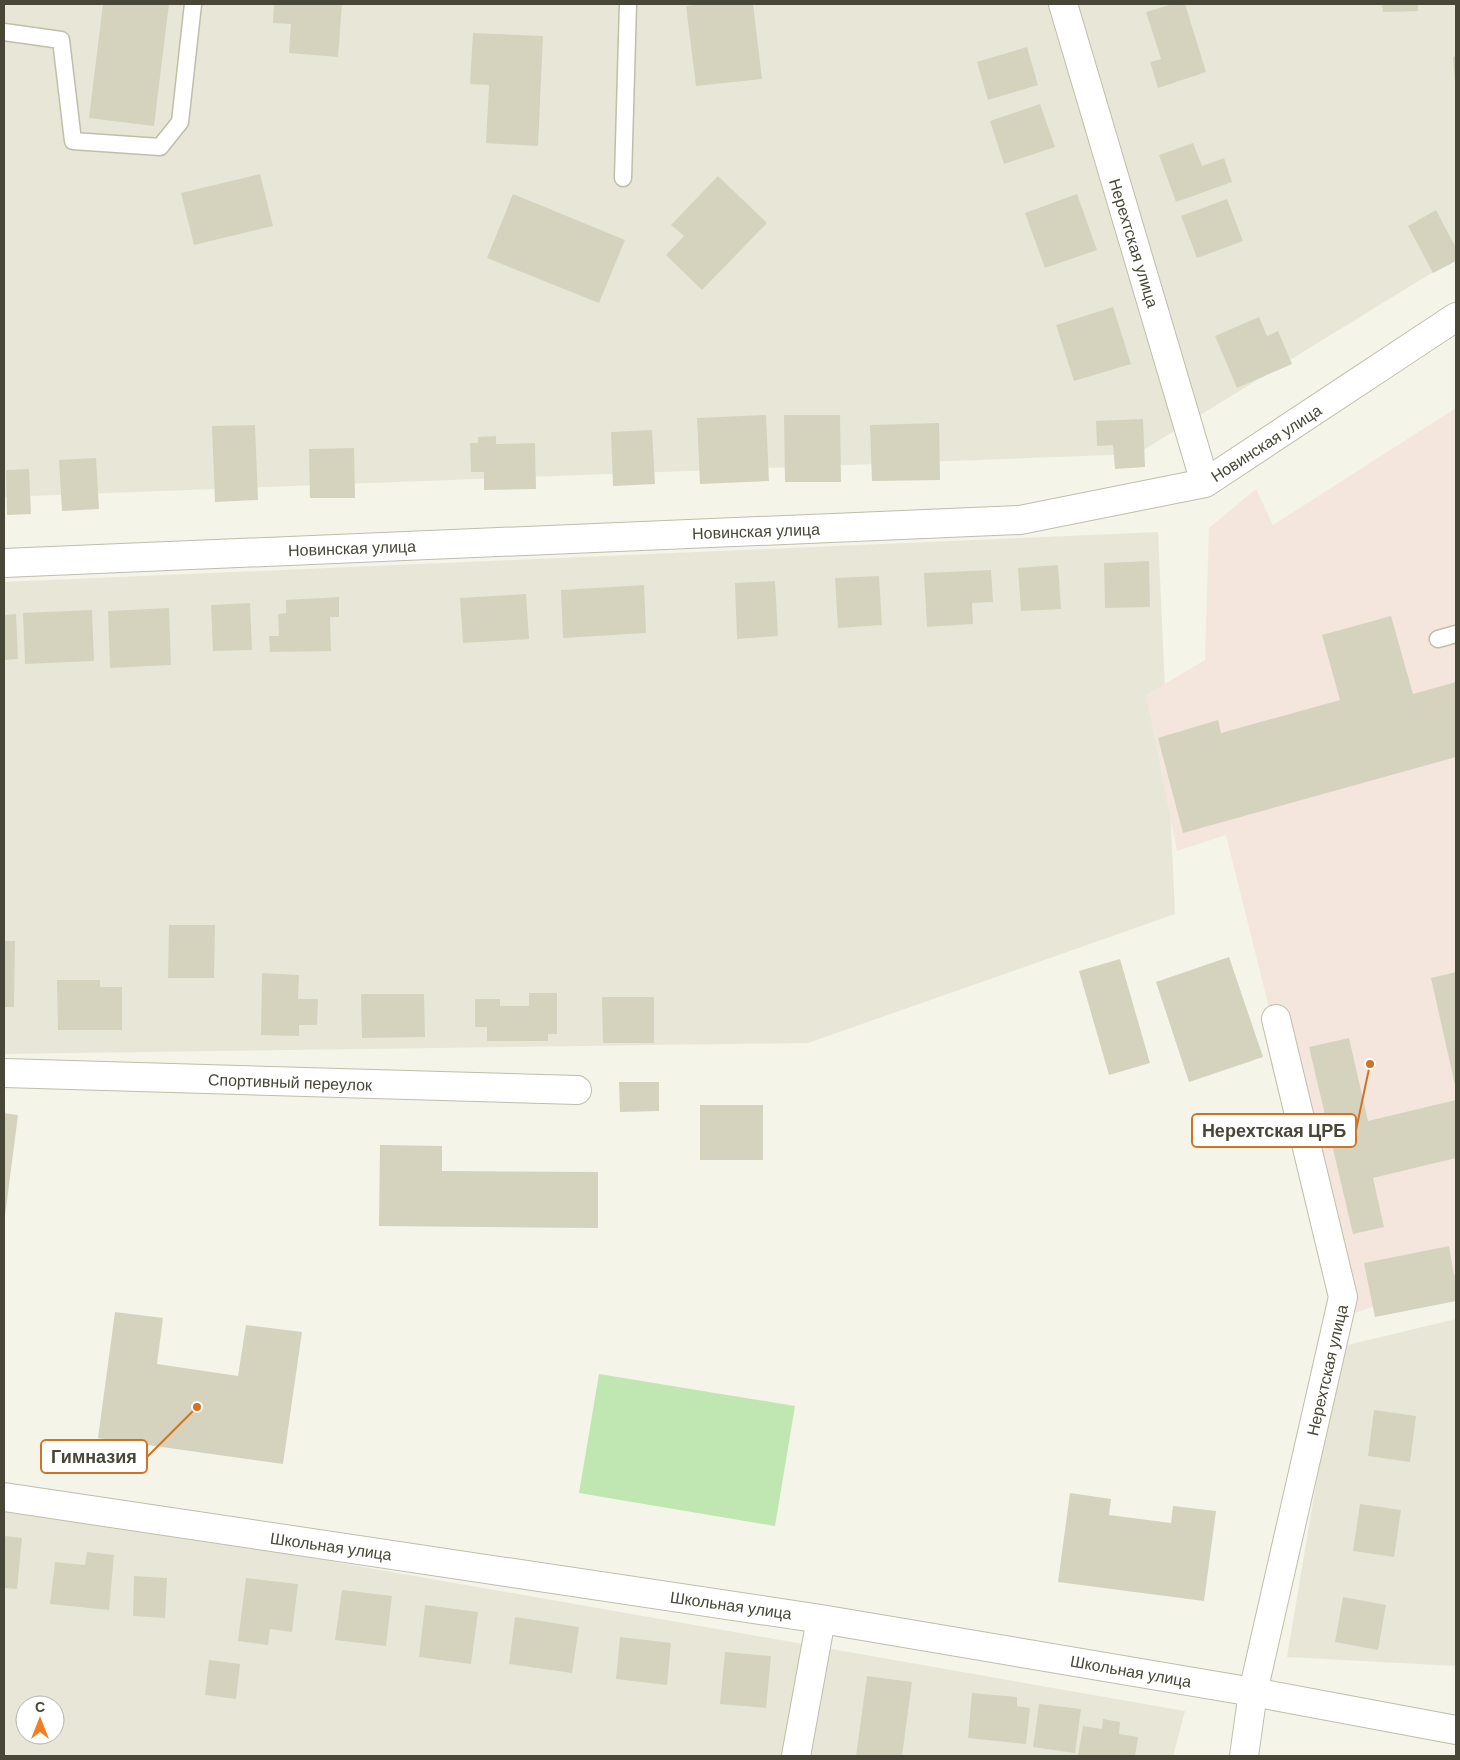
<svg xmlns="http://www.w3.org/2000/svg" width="1460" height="1760" font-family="'DM Sans',sans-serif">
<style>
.residential{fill:#e8e7d7;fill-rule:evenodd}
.medical{fill:#f4e6dc}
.green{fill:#c0e7b2}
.building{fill:#d5d3be}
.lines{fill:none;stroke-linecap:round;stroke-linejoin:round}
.lane-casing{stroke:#bfbeab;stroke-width:19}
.street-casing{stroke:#bfbeab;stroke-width:30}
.lane{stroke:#fff;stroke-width:16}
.street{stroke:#fff;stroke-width:28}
.labels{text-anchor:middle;stroke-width:4;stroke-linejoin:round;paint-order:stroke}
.street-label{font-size:16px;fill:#474637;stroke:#fff}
.leader{fill:none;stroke:#d17324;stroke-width:2}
.callout-dot{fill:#d17324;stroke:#fff;stroke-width:2}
.callout{fill:#fff;stroke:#d17324;stroke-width:2}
.callout-label{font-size:18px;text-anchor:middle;font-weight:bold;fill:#474637}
</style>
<rect width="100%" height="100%" fill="#f4f4e8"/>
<path class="residential" d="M4,4H1456V258L1137,454L4,497Z
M1158,532L1175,914L808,1043L4,1054V582Z
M1456,1319V1666L1287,1657L1339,1347Z
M4,1504L1185,1711L1173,1756H4ZM25,1705H55V1735H25Z"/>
<path class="medical" d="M1456,408V1278L1346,1316L1226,835L1177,851L1146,695L1205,660L1209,528L1256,489L1273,525Z"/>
<path class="green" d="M599,1374L795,1406L775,1526L579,1493Z"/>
<path class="building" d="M103,4H169L154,126L89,118Z
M274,4H342L338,57L289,53L291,24L273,23Z
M703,4H753L762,79L696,86L686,6Z
M1173,4H1185L1206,72L1158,88L1150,62L1161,59L1146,12Z
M1382,4H1418V11L1383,12Z
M473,33L543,36L538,146L486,143L489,85L470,84Z
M1027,47L1038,85L988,100L977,62Z
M1456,56V83H1455L1453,57Z
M1040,104L1055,147L1004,164L990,121Z
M1193,143L1202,166L1224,158L1232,182L1176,202L1159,155Z
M260,174L273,226L194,245L181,193Z
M718,176L767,223L702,290L666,255L684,236L671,225Z
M513,194L625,240L599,303L487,258Z
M1077,194L1097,250L1045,268L1025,213Z
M1227,199L1243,241L1197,258L1181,216Z
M1436,210L1456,248V261L1433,273L1408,226Z
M1113,307L1131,364L1074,381L1056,325Z
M1259,317L1267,336L1278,331L1292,364L1237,388L1215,336Z
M766,415L769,481L700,484L697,418Z
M784,415H840L841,482H785Z
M1143,419L1145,467L1115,469L1113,445L1097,446L1096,421Z
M939,423L940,480L872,481L870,425Z
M255,425L258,500L215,502L212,426Z
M652,430L655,484L613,486L611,432Z
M496,436V444L535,443L536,489L484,490V472H471L470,443H478V437Z
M354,448L355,498H310L309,449Z
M96,458L99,509L62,511L59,460Z
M29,469L31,514L7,515L6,470Z
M1149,561L1150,607L1105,608L1104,563Z
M1058,565L1061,609L1021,611L1018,568Z
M991,570L993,602L972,603L973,624L927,627L924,573Z
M879,576L882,625L838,628L835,578Z
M775,581L778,636L737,639L735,583Z
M644,585L646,633L563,638L561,590Z
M526,594L529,639L463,643L460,598Z
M339,597V617H330L331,651L270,652L269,636H279L278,614L286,613V600Z
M250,603L252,650L213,651L211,605Z
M169,608L171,665L110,668L108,611Z
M92,610L94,661L25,664L23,613Z
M16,614L18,659L4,660V615Z
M1391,616L1413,694L1456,682V757L1183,833L1158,738L1218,720L1221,733L1340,700L1322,635Z
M169,925H215L214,978H168Z
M4,941H15L14,1007H4Z
M1229,957L1263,1057L1189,1082L1156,982Z
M1120,959L1150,1063L1109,1075L1079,971Z
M1456,972V1084L1455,1085L1431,978Z
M262,973L299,975L298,999H318L317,1025H299V1036L261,1035Z
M57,980H100V987H122V1030H58Z
M529,993H557V1034H548V1041H487V1027H475V999H500V1006H529Z
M361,994H424L425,1037L362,1038Z
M602,997H654V1043H603Z
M1349,1038L1368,1121L1456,1100V1158L1373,1178L1384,1227L1353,1234L1309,1047Z
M619,1082H659V1111L620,1112Z
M700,1105H763V1160H700Z
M4,1113L18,1115L5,1216H4Z
M380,1145L442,1146V1171L598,1172V1228L379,1226Z
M1449,1246L1454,1275H1456V1301L1375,1317L1364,1263Z
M115,1312L163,1318L157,1364L238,1376L246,1325L302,1332L283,1464L98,1438Z
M1374,1410L1416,1416L1410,1462L1368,1456Z
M1070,1493L1111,1499L1109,1515L1171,1523L1173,1506L1216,1511L1204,1601L1058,1582Z
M1360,1504L1401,1510L1394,1557L1353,1551Z
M4,1536L22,1538L17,1589L4,1588Z
M87,1552L114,1555L109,1610L50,1604L55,1562L85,1565Z
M134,1576L167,1578L165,1618L133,1616Z
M246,1578L298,1584L292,1632L270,1629L268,1645L238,1641Z
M342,1590L392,1596L386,1646L335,1640Z
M1343,1597L1386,1605L1378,1650L1335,1642Z
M425,1605L478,1612L471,1664L419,1657Z
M515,1617L579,1627L572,1673L509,1664Z
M620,1637L671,1643L667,1685L616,1679Z
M725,1652L771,1656L766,1708L720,1704Z
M209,1660L240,1664L236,1699L205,1695Z
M867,1676L912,1682L902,1756H856Z
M972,1693L1017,1697V1706L1030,1708L1026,1744L968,1738Z
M1039,1704L1081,1709L1075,1753L1033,1747Z
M1103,1719L1120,1722L1119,1734L1138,1737L1135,1756H1078L1083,1726L1102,1729Z"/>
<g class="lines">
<defs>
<path id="lane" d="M4,32L61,40L73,141L160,147L180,122L193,4
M623,178L628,4
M1438,639L1456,634"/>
<path id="street" d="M1063,4L1205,483
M4,563L1020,520L1205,483L1456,317
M4,1073L577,1090
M4,1497L821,1619L1253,1692L1456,1730
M796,1756L821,1619
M1244,1756L1253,1692L1343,1297L1276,1019"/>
</defs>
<use href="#lane" class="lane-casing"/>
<use href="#street" class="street-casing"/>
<use href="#lane" class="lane"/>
<use href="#street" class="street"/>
</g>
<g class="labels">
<g class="street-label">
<text transform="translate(1134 243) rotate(73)" y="6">Нерехтская улица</text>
<text transform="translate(1266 443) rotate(-33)" y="6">Новинская улица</text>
<text transform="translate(756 531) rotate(-2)" y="6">Новинская улица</text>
<text transform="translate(352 548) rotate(-2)" y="6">Новинская улица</text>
<text transform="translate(290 1082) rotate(2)" y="6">Спортивный переулок</text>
<text transform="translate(1327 1370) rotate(-77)" y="6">Нерехтская улица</text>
<text transform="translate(331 1546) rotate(8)" y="6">Школьная улица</text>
<text transform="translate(731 1605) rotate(8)" y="6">Школьная улица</text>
<text transform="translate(1131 1671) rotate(10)" y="6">Школьная улица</text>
</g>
</g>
<path class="leader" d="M1370 1064L1356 1130M197 1407L147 1457"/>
<g class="callout-dot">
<circle cx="1370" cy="1064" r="5"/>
<circle cx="197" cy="1407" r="5"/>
</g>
<g class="callout">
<rect x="1192" y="1114" width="164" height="33" rx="5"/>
<rect x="41" y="1440" width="106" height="33" rx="5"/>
</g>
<g class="callout-label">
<text x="1274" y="1137">Нерехтская ЦРБ</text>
<text x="94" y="1463">Гимназия</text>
</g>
<rect width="1460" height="1760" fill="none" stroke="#474637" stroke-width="10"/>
<g transform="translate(40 1720)"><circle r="24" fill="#ffffff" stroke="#b5b5af"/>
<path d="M0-4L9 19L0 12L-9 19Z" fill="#f47e1f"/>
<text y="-8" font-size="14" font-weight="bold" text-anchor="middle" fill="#474637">С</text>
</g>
</svg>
